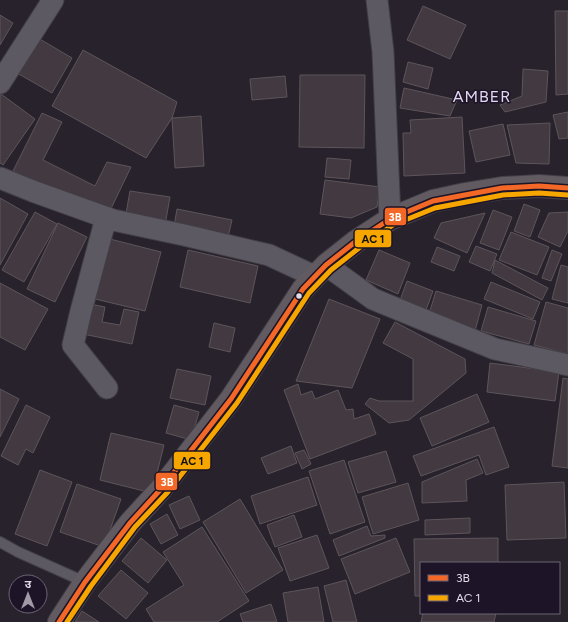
<svg xmlns="http://www.w3.org/2000/svg" width="568" height="622" font-family="Figtree,'Noto Sans Devanagari',sans-serif">
<style>
.building{fill:#423a40;stroke:#5d555a}
.lines{fill:none;stroke-linecap:round;stroke-linejoin:round}
.service-casing{stroke:#423e47;stroke-width:12}
.minor-casing{stroke:#423e47;stroke-width:23}
.secondary-casing{stroke:#423e47;stroke-width:24}
.service{stroke:#5d5962;stroke-width:10}
.minor{stroke:#5d5962;stroke-width:21}
.secondary{stroke:#615b61;stroke-width:22}
.bus-1-casing{stroke:#1d1427;stroke-width:8}
.bus-2-casing{stroke:#1d1427;stroke-width:8}
.bus-1{stroke:#f36827;stroke-width:5}
.bus-2{stroke:#f7a600;stroke-width:5}
.bus-dot{fill:#e2dce9;stroke:#1d1427;stroke-width:1.5}
.labels{text-anchor:middle;stroke-width:3;stroke-linejoin:round;paint-order:stroke}
.quarter-label{font-size:16px;letter-spacing:1px;fill:#e2d6f1;stroke:#1d1427}
.line-badge{stroke:#1d1427;stroke-width:1.5}
.badge-label{font-size:11px;text-anchor:middle;font-weight:bold;fill:#fff}
.pale-badge-label{font-size:11px;text-anchor:middle;font-weight:bold;fill:#111}
</style>
<rect width="100%" height="100%" fill="#27222c"/>
<path class="building" d="M423,6L466,25L450,59L407,40Z
M555,11H568V94L556,95Z
M0,15L13,23L0,45Z
M38,38L72,58L52,93L17,73Z
M83,50L177,102L172,118L146,158L52,106Z
M408,62L433,68L428,89L403,82Z
M523,69L548,71L546,102L505,112L500,105L522,96Z
M300,75H365L364,148L299,147Z
M285,76L287,97L252,100L250,79Z
M404,88L457,100L450,116L400,108Z
M1,94L35,119L3,165L0,163V96Z
M568,112V138L559,139L553,115Z
M42,113L62,122L43,160L95,186L107,162L131,167L107,217L13,171Z
M201,116L204,166L175,168L172,118Z
M462,117L465,173L404,176L403,133H411L410,120Z
M550,123L549,164L516,163L507,125Z
M503,124L510,155L476,162L469,131Z
M327,158L351,160L349,179L325,177Z
M325,180L380,187L377,207L351,218L320,214Z
M130,191L170,197L165,225L125,219Z
M0,198L28,214L0,265Z
M524,204L540,210L530,237L514,231Z
M177,209L232,220L228,237L174,226Z
M493,210L512,217L499,250L480,243Z
M35,212L57,224L24,282L2,270Z
M568,212V231L560,247L538,237L549,213Z
M485,213L467,253L434,238L441,223Z
M58,223L87,237L55,302L27,289Z
M511,232L549,247L537,275L499,260Z
M102,237L161,252L145,311L87,297Z
M476,246L497,254L490,271L469,262Z
M437,247L460,256L454,271L431,262Z
M188,250L258,266L250,303L180,287Z
M379,250L410,263L398,294L366,280Z
M552,250L562,254L551,281L542,278Z
M495,260L548,288L542,300L492,273Z
M561,265L568,267V303L552,299Z
M407,281L433,291L425,313L399,303Z
M491,282L540,302L533,319L484,299Z
M0,283L48,309L25,350L0,337Z
M436,291L482,305L475,331L428,317Z
M329,299L380,319L352,388L296,381Z
M546,302L568,308V354L534,345Z
M85,303L105,307L102,322L120,325L124,309L139,312L132,344L78,333Z
M488,307L536,321L529,344L481,331Z
M395,322L465,359L466,373L409,420L389,423L365,404L370,398L379,401H413V359L383,343Z
M214,323L235,328L230,352L209,347Z
M490,363L559,372L555,401L487,392Z
M177,369L211,376L205,405L170,398Z
M563,378L568,379V468L552,466Z
M298,384L301,395L312,391L315,399L338,390L346,410L353,409L354,419L369,414L376,434L310,459L284,390Z
M0,389L19,399L0,437Z
M477,394L489,422L432,446L420,418Z
M26,405L50,417L33,453L26,449L18,465L1,456Z
M174,405L199,412L191,440L166,433Z
M494,427L509,467L486,475L479,455L421,476L413,456Z
M111,433L164,445L152,493L100,480Z
M291,446L297,463L268,474L261,458Z
M304,450L311,464L302,469L295,453Z
M386,451L396,482L358,493L348,462Z
M477,459L483,473L466,480L467,501L422,503V482Z
M344,460L365,522L330,534L309,471Z
M40,470L72,482L47,546L15,534Z
M308,477L317,505L260,524L251,496Z
M564,482L566,538L507,540L505,485Z
M408,483L419,520L373,534L362,497Z
M77,484L121,499L104,547L60,532Z
M189,496L200,520L180,529L169,505Z
M240,499L283,570L246,593L203,522Z
M167,514L178,535L161,544L150,524Z
M294,515L302,537L275,547L267,525Z
M470,518V533L425,535V520Z
M367,526L371,536L385,535V538L339,556L333,540Z
M202,527L249,601L217,622H154L146,609L184,585L163,552Z
M317,535L329,568L290,581L278,548Z
M141,538L167,560L148,583L122,561Z
M396,538L410,572L355,594L341,559Z
M498,538V563H421V596H415L414,539Z
M121,570L148,593L126,619L98,596Z
M346,580L357,622H333L324,586Z
M318,587L324,622H288L283,593Z
M271,604L277,622H243L240,614Z
M82,611L99,622H75Z
M423,613H496L494,622H421Z"/>
<g class="lines">
<defs>
<path id="service" d="M0,542L18,552L85,582"/>
<path id="minor" d="M377,0L383,52L390,219
M0,83L53,0
M0,178L35,192L113,220L184,235L269,255L314,276
M106,218L81,311L73,345L107,388
M326,265L373,299L495,349L568,365"/>
<path id="secondary" d="M59,622L85,582L130,523L161,489L231,399L303,289L326,265L355,242L390,219L433,201L465,194L502,188L539,186L568,188"/>
</defs>
<use href="#service" class="service-casing"/>
<use href="#minor" class="minor-casing"/>
<use href="#secondary" class="secondary-casing"/>
<use href="#service" class="service"/>
<use href="#minor" class="minor"/>
<use href="#secondary" class="secondary"/>
<defs>
<path id="bus-1" d="M59,622L85,582L130,523L161,489L231,399L303,289L326,265L355,242L390,219L433,201L502,188L539,186L568,188"/>
<path id="bus-2" d="M67,622L91,586L135,527L167,493L237,403L309,293L331,270L359,248L393,225L435,208L503,195L539,193L568,195"/>
</defs>
<use href="#bus-1" class="bus-1-casing"/>
<use href="#bus-2" class="bus-2-casing"/>
<use href="#bus-1" class="bus-1"/>
<use href="#bus-2" class="bus-2"/>
</g>
<circle class="bus-dot" cx="299" cy="296" r="3.5"/>
<g class="labels">
<g class="quarter-label">
<text x="482" y="102">AMBER</text>
</g>
</g>
<g class="line-badge">
<rect x="384" y="207" width="23" height="19" rx="4" fill="#f36827"/>
<rect x="354" y="229" width="38" height="19" rx="4" fill="#f7a600"/>
<rect x="173" y="451" width="38" height="19" rx="4" fill="#f7a600"/>
<rect x="155" y="472" width="23" height="19" rx="4" fill="#f36827"/>
</g>
<g class="badge-label">
<text x="395" y="221">3B</text>
<text x="167" y="486">3B</text>
</g>
<g class="pale-badge-label">
<text x="373" y="243">AC 1</text>
<text x="192" y="465">AC 1</text>
</g>
<rect x="420" y="562" width="140" height="52" fill="#1d1427" stroke="#6c6475"/>
<rect x="428" y="575" width="20" height="6" fill="#f36827" stroke="#6c6475"/>
<text x="456" y="582" font-size="12" fill="#e2dce9">3B</text>
<rect x="428" y="595" width="20" height="6" fill="#f7a600" stroke="#6c6475"/>
<text x="456" y="602" font-size="12" fill="#e2dce9">AC 1</text>
<g transform="translate(28 594)"><circle r="19" fill="#1d1427" stroke="#6c6475"/>
<path d="M0-3L7 15L0 10L-7 15Z" fill="#a19ba7"/>
<text y="-6" font-size="11" font-weight="bold" text-anchor="middle" fill="#e2dce9">उ</text>
</g>
</svg>
